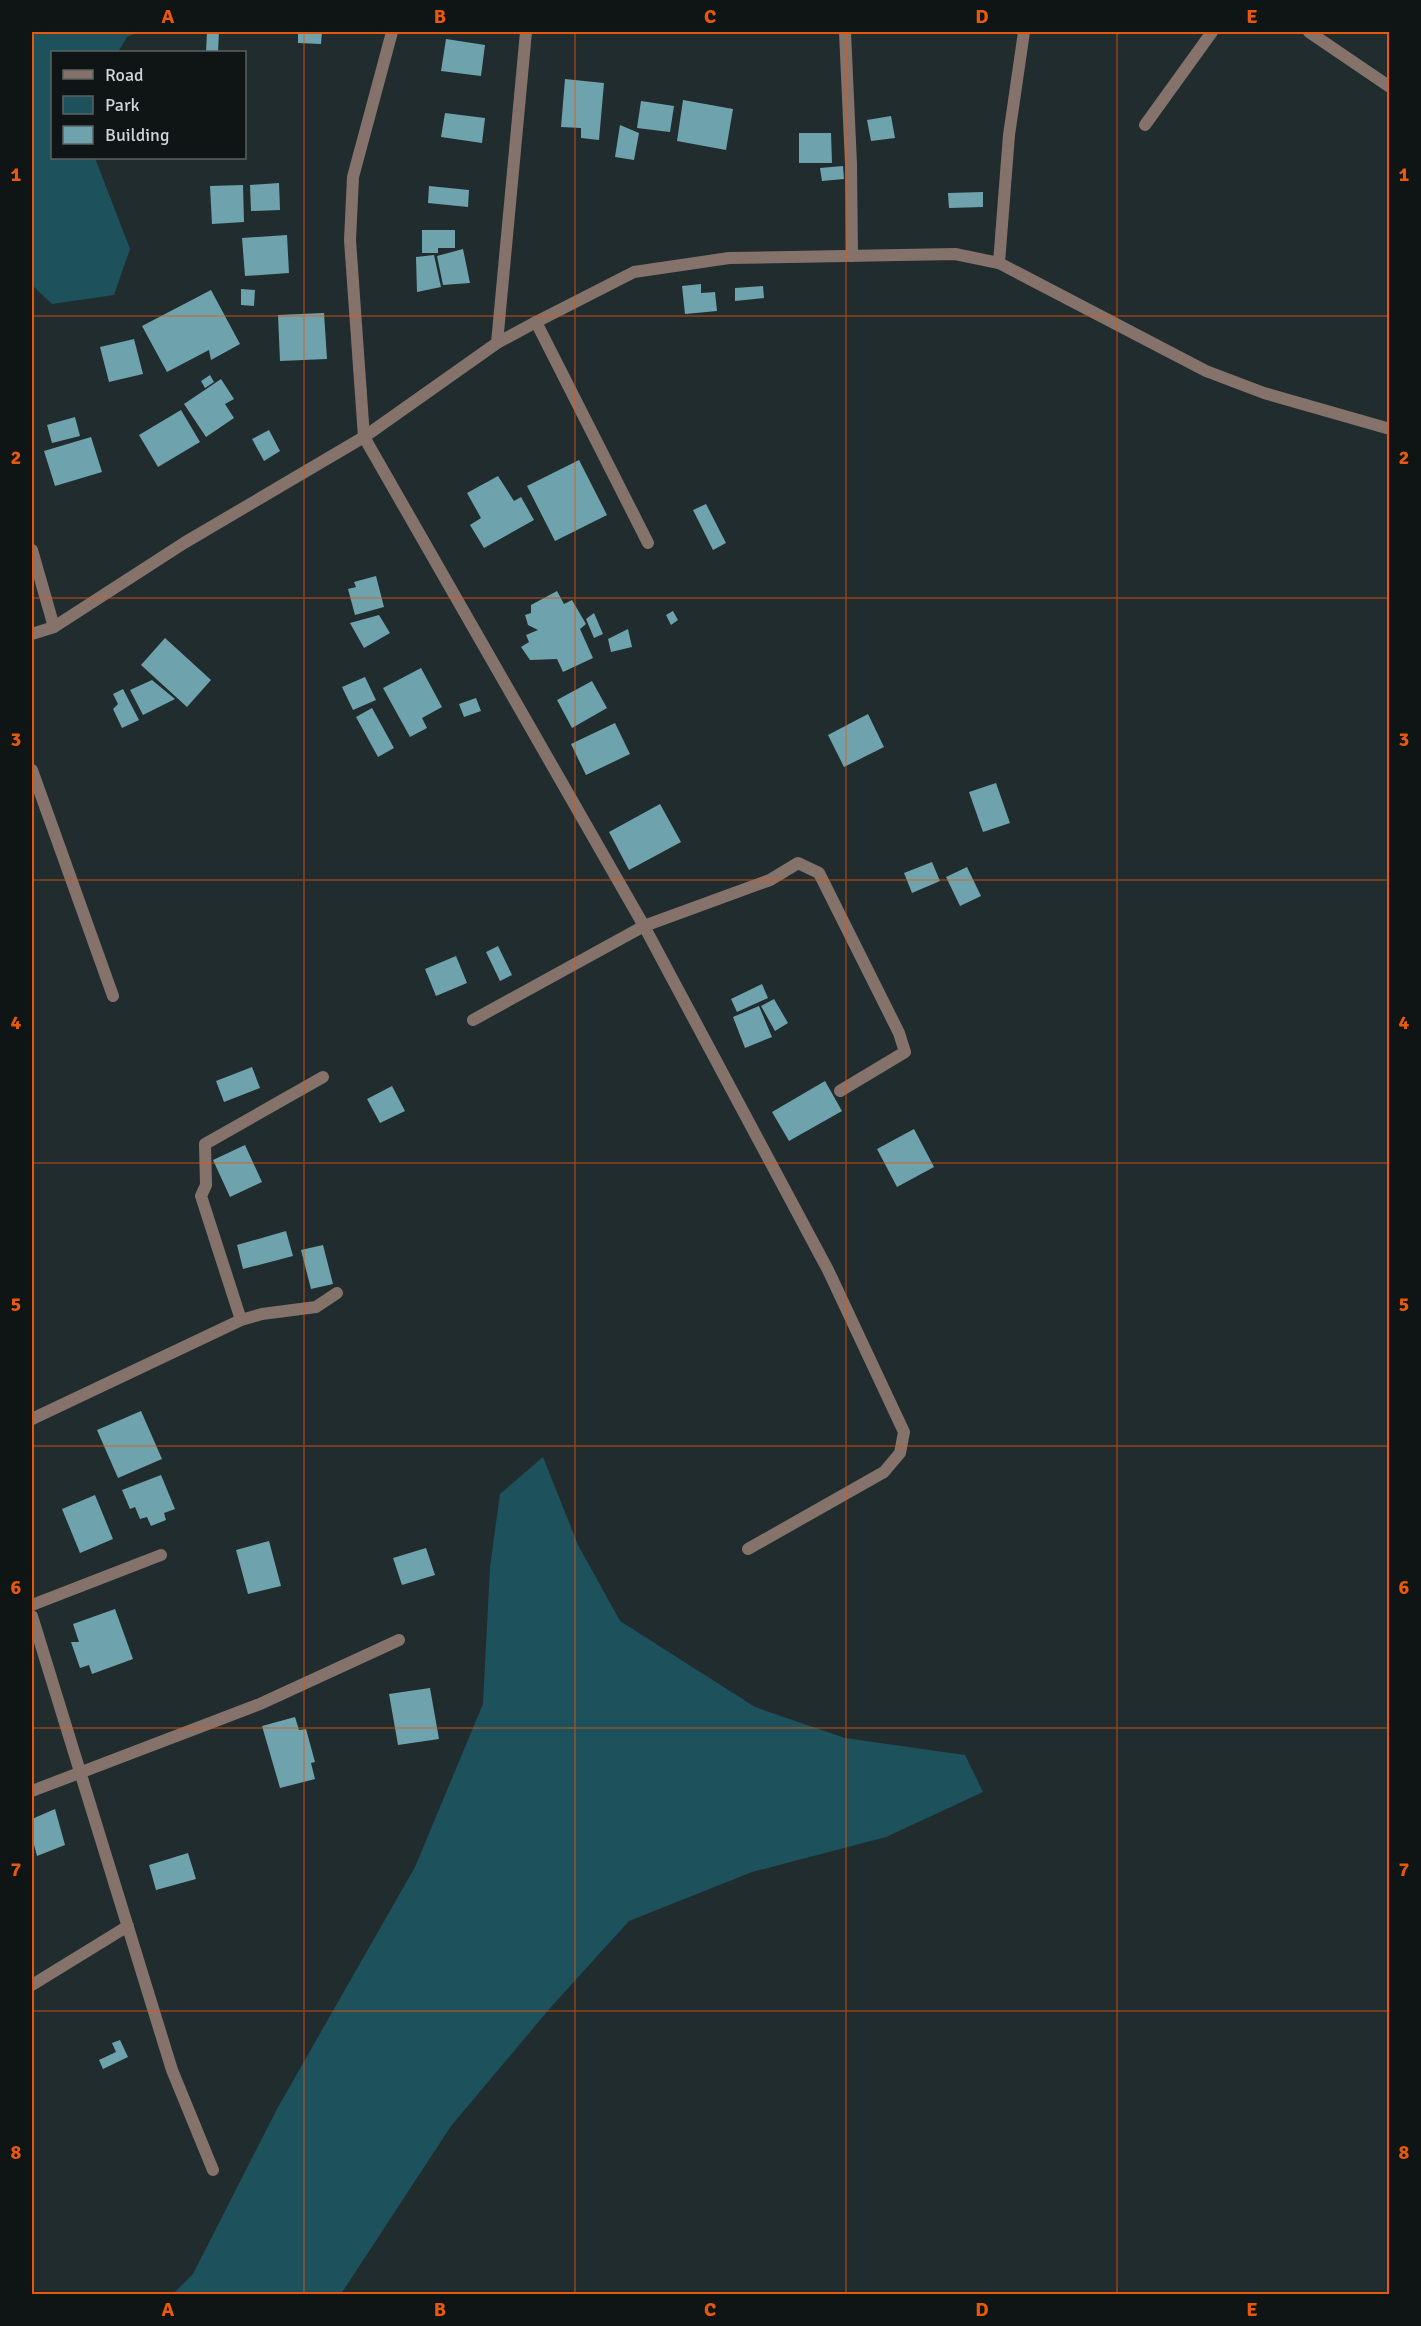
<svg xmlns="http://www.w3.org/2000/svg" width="1421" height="2326" font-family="Signika,sans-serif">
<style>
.green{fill:#1d525c}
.building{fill:#6ea3ad}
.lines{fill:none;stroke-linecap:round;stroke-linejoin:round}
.minor{stroke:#85736b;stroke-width:12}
.tertiary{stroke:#85736b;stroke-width:12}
.grid{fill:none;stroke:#e8590c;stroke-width:1.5;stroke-opacity:0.55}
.neatline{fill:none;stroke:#e8590c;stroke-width:2}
.grid-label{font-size:20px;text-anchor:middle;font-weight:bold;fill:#e8590c}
</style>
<rect width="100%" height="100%" fill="#212c2e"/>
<path class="green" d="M32,32H138L127,37L118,52H52V158H95L130,249L114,295L52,304L32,285Z
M543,1457L578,1545L620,1621L755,1707L845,1738L965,1755L983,1792L886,1837L752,1872L629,1921L551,2007L451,2126L341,2294H173L193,2274L277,2109L415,1867L483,1704L490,1567L500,1494Z"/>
<path class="building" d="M207,32H219L218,52H206Z
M298,32H322L321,44L298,43Z
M446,39L485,45L481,76L441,71Z
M565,79L604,83L599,140L581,138V128L561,127Z
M683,100L733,109L726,150L677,141Z
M641,101L674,106L670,132L637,128Z
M445,113L485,118L482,143L441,137Z
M891,116L895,138L871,141L867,120Z
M620,125L639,133L634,160L615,157Z
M799,133H831L832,163H799Z
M843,166L844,179L822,181L820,168Z
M279,183L280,210L251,211L250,185Z
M243,185L244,222L212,224L210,186Z
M429,186L469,190L468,207L428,203Z
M983,192V207L949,208L948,193Z
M422,230H455V248H438V253H422Z
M287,235L289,273L245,276L242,238Z
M463,249L470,283L443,285L437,256Z
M434,255L441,287L417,292L416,257Z
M701,284V293L715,292L717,311L685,314L682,286Z
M763,286L764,298L735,301V288Z
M241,289L255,290L254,306L241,305Z
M211,290L240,344L211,360L209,350L167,372L142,326Z
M324,313L327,359L280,361L278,315Z
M134,339L143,374L109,382L100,347Z
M210,375L214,382L205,388L201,381Z
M221,379L234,399L225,404L234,418L206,437L184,404Z
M181,410L200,442L158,467L139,435Z
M75,417L80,436L52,443L47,425Z
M269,430L280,451L264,461L252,439Z
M91,437L102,472L55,486L44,451Z
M579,460L607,515L555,541L527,486Z
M498,476L514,501L521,497L534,520L484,548L470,525L481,518L467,493Z
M706,504L726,543L713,550L693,510Z
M376,576L384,607L355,615L348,589L356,587L354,582Z
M557,591L564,604L572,600L586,624L580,629L593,658L563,672L557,659L530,660L521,647L529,642L526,635L538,630L528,625L525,615L531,613V605Z
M673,611L678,620L671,625L666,615Z
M594,613L603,634L594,638L586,619Z
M379,615L390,633L364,648L350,623Z
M628,629L632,647L611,652L608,639Z
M165,638L211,680L187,707L141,665Z
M421,668L442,707L422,718L427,728L410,737L383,688Z
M365,677L376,700L353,710L342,687Z
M152,680L175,699L143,715L130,690Z
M592,681L607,708L572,728L557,700Z
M123,689L139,720L122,728L113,709L118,704L113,694Z
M476,698L481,711L464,717L459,704Z
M372,708L394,748L378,757L356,717Z
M868,714L884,747L844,767L828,735Z
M615,723L630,754L586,775L571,744Z
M996,783L1010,823L983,832L969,792Z
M660,804L681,842L629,870L609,832Z
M932,862L940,881L912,893L904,873Z
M967,867L981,896L960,906L946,877Z
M498,946L512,975L500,981L486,952Z
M456,956L467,983L436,996L425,969Z
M762,984L768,998L737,1012L731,999Z
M774,999L788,1023L775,1031L761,1006Z
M759,1006L772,1037L745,1048L733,1017Z
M252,1067L260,1088L224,1102L216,1081Z
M825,1081L842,1111L789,1141L772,1112Z
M392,1086L405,1111L380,1123L367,1099Z
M914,1129L934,1167L897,1187L877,1149Z
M245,1145L262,1182L230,1197L213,1160Z
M286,1231L293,1256L243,1269L237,1245Z
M323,1245L333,1284L311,1289L301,1250Z
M141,1411L162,1459L118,1478L97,1430Z
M161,1475L175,1509L164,1513L166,1520L151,1526L147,1517L140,1519L135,1507L130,1509L122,1490Z
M95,1495L113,1539L80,1553L62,1509Z
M269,1541L281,1586L248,1594L236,1550Z
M426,1548L435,1575L402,1585L393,1558Z
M115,1609L133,1659L92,1674L89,1665L80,1668L71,1642H79L73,1624Z
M430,1688L439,1739L398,1745L389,1694Z
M295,1717L299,1730L306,1729L315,1762L311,1763L315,1779L280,1788L262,1726Z
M55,1809L65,1845L37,1856L32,1837V1819Z
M188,1853L196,1879L156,1890L149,1865Z
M120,2040L128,2057L103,2069L99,2060L116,2052L112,2043Z"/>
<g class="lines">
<path class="minor" d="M392,32L353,177L350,240L364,437L644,926L828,1270L904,1432L900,1453L884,1472L748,1549
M845,32L851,164L852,256
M1309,32L1390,87
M1145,125L1212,32
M999,263L1009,135L1024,32
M536,322L648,543
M497,343L526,32
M32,550L54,627
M32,770L113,996
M473,1020L644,926L770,880L798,863L819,873L899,1033L905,1052L840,1091
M241,1320L262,1314L316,1307L337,1293
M32,1419L241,1320L201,1196L206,1185L205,1144L323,1077
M32,1605L161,1555
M32,1616L172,2070L213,2170
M32,1791L260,1704L399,1640
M32,1985L128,1926"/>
<path class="tertiary" d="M32,634L54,627L184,543L364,437L497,343L536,322L634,272L729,258L955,254L999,263L1206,371L1264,393L1390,429"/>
</g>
<path class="grid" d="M304,32V2294M575,32V2294M846,32V2294M1117,32V2294M32,316H1390M32,598H1390M32,880H1390M32,1163H1390M32,1446H1390M32,1728H1390M32,2011H1390"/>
<rect width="1421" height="2326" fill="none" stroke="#0f1415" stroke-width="66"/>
<rect x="51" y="51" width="195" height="108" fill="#0f1415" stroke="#5c6263" stroke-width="1.5"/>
<rect x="63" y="70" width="30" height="9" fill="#85736b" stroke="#5c6263" stroke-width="1.5"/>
<text x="105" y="81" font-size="18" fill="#cfd6d7">Road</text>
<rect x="63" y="96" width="30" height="18" fill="#1d525c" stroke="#5c6263" stroke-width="1.5"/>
<text x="105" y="111" font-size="18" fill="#cfd6d7">Park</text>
<rect x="63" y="126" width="30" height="18" fill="#6ea3ad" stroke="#5c6263" stroke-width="1.5"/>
<text x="105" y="141" font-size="18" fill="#cfd6d7">Building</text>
<rect x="33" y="33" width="1355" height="2260" class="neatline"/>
<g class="grid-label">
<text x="168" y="23">A</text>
<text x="440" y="23">B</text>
<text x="710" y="23">C</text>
<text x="982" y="23">D</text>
<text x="1252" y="23">E</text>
<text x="16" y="181">1</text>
<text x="1404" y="181">1</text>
<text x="16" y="464">2</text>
<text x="1404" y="464">2</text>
<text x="16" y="746">3</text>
<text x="1404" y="746">3</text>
<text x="16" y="1029">4</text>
<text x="1404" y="1029">4</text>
<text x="16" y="1311">5</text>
<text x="1404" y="1311">5</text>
<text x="16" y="1594">6</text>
<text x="1404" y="1594">6</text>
<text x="16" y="1876">7</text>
<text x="1404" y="1876">7</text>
<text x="16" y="2159">8</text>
<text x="1404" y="2159">8</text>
<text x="168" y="2316">A</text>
<text x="440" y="2316">B</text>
<text x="710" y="2316">C</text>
<text x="982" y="2316">D</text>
<text x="1252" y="2316">E</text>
</g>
</svg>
